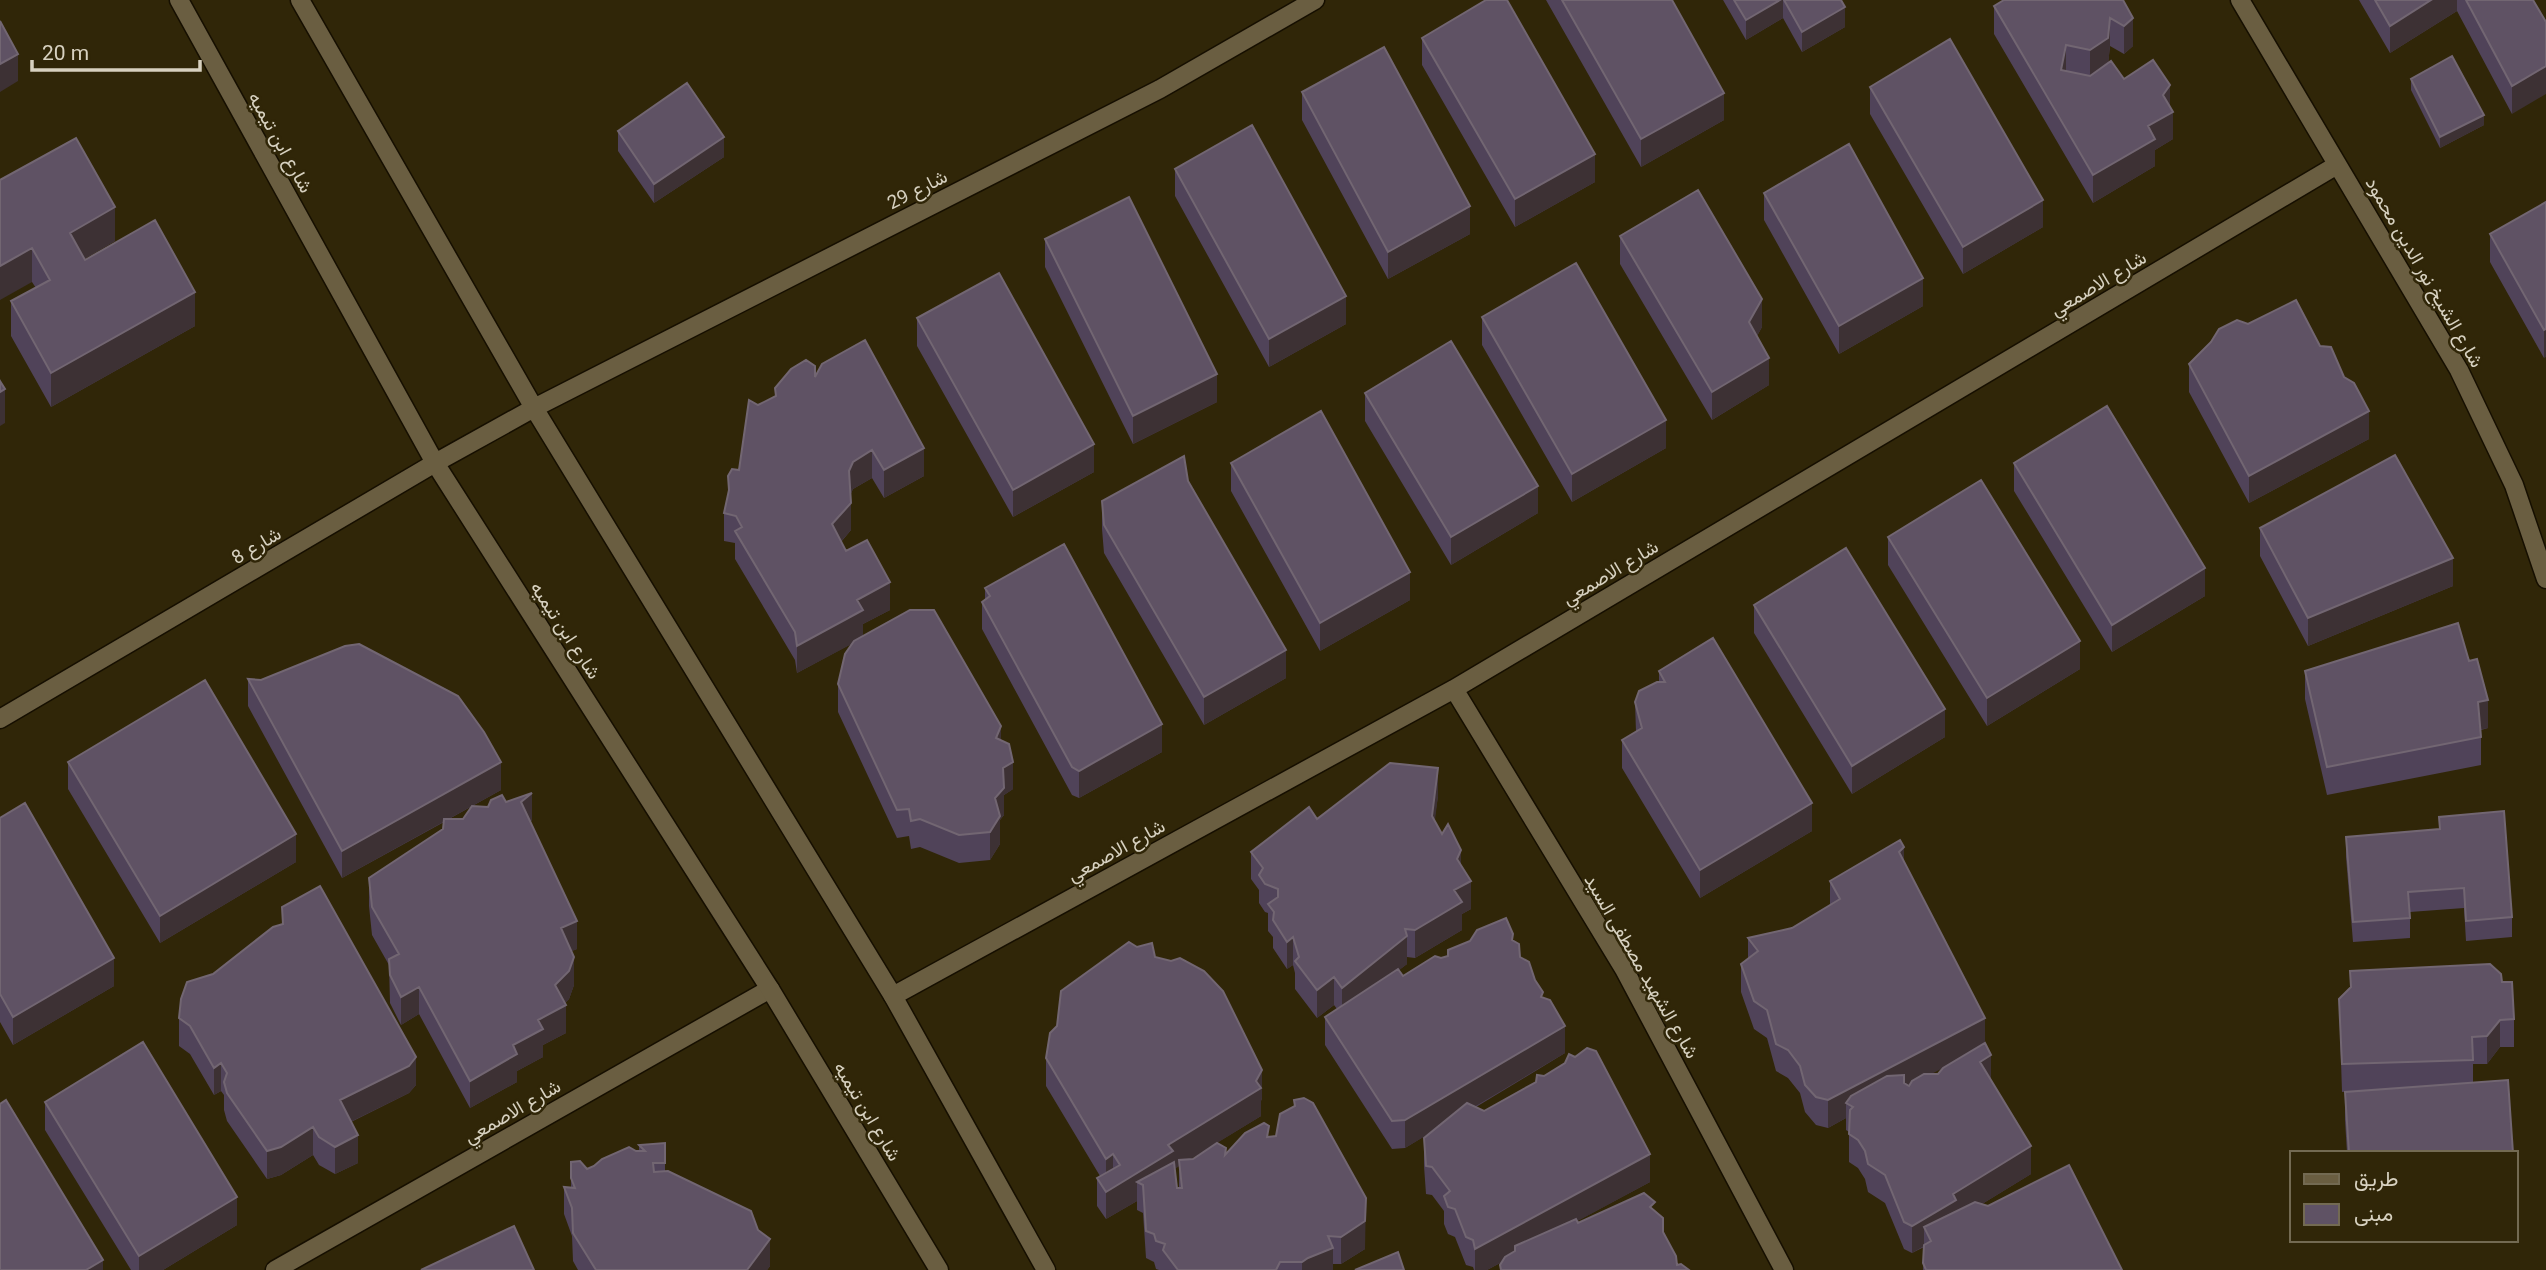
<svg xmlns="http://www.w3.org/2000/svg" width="2546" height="1270" font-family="Roboto,Vazirmatn,sans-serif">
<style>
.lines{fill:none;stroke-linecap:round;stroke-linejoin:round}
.street-casing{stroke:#160f00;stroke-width:21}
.secondary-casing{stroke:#160f00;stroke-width:21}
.street{stroke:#6a5e41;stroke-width:18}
.secondary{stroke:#6a5e41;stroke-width:18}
.wall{fill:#504359;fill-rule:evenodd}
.shaded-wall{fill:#3d3134}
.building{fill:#5f5264;stroke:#726672;stroke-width:2}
.labels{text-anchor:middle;stroke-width:5;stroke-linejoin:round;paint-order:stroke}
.street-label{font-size:19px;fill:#d7d1c0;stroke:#302608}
</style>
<rect width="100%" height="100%" fill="#302608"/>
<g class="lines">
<defs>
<path id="street" d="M2240,0L2459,370L2514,485L2546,579
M1454,689L1624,969L1784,1270
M893,996L1454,689L2337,165
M275,1270L770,989"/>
<path id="secondary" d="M179,0L435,463L770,989L939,1270
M300,0L534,408L893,996L1046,1270
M0,719L435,463L534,408L1160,89L1315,0"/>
</defs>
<use href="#street" class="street-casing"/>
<use href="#secondary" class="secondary-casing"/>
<use href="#street" class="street"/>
<use href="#secondary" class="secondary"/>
</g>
<path class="wall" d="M1546,0H1672L1724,120L1641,167Z
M1723,0H1841L1845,27L1802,52L1783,18L1746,40Z
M2123,0L2133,46L2124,54L2110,46L2108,64L2124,79L2170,107L2173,139L2155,150V166L2093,203L1994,34V6Z
M2359,0H2533L2512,114L2457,11L2390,53Z
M1422,38L1595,182L1515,227L1422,65Z
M2411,79L2484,125L2440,148L2411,90Z
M1870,87L2043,227L1963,274L1870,114Z
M1302,92L1470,234L1388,279L1302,120Z
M618,131L724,157L654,203L618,151Z
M1175,169L1346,324L1269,367L1175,196Z
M0,180L115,241L84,259L195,326L51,407L11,336V301L36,288L32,282Z
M1764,193L1923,306L1839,354L1764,220Z
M2546,202L2544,358L2490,262V234Z
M1620,236L1762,327L1757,336L1769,385L1712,420L1620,264Z
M1045,239L1217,402L1133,444L1045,267Z
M1482,317L1666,448L1572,502L1482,345Z
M917,318L1094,472L1013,517L917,346Z
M2248,324L2320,346L2344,377L2369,439L2249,503L2189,392V364Z
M815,377L924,476L884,498L872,478L853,489L850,495L851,530L841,542L846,551L890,610L863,624V636L1001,740L1013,789L1004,795V815L1000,820V844L990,860L959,863L920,847L911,849L909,836L897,838L838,712V684L851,644L797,673L795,660L735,559V543L724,541V513L728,497V476L739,470L775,396V388Z
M1365,393L1538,513L1451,565L1365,421Z
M1231,463L1410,600L1320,651L1231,491Z
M2014,463L2205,596L2112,652L2014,491Z
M1188,481L1286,678L1204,725L1104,553L1102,529V501Z
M2260,528L2453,586L2308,646L2260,556Z
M1888,537L2080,669L1987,726L1888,565Z
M985,588L1162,752L1079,798L1072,795L982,629V602L985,599Z
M1754,605L1945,737L1852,794L1754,633Z
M2469,661L2488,728L2481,730V765L2327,795L2305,699V671Z
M1659,671L1812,831L1700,898L1622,768V740L1636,732L1635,702L1659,682Z
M248,679L501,790L449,819H463L488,807L506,802L532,820L530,822L577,949L571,951L574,985L569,999L565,1003L566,1033L543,1045V1057L517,1071V1082L470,1108L419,1014L401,1025L390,1003L389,965L372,935L369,906V878L443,829L444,822L342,878L248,706Z
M68,762L296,862L160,943L68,789Z
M1438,796L1434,822L1461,865L1471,909L1462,914V930L1415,958L1407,957V964L1399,970L1403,976L1441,958L1513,941L1520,957L1535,980L1565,1053L1476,1107L1650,1182L1577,1221L1578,1223L1655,1211L1677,1265L1689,1270L1502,1262L1487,1270H1474L1473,1267L1466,1265L1455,1237L1448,1234L1444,1224V1211L1432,1195L1426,1194L1424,1166V1138L1428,1134L1405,1148L1392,1149L1325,1045V1017L1337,1009L1334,1005L1317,1018L1295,989V973L1293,965L1287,969L1273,948V937L1268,931V913L1265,912L1259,903V890L1251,879V852L1317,819Z
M0,818L114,986L13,1045L0,1022Z
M2439,829L2512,917V937L2466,941L2464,908L2410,912V938L2353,942L2346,857V837Z
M1904,862L1985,1044L1991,1081L2031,1174L1982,1204L2122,1270H1923L1924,1247L1912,1253L1904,1249L1885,1203L1868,1192L1865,1179L1858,1168L1849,1162V1132L1846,1130V1118L1828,1128L1816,1125L1805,1112L1800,1093L1788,1078L1776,1071L1767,1038L1754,1029L1741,992V964L1748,959V938L1792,928L1830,905V881ZM1953,1062L1938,1074H1930Z
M282,907L416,1085L409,1093L351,1122L358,1163L335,1174L319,1165L313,1155L281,1175L267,1179L227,1121L224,1110V1095L221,1091L214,1095L190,1054L179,1046V1018L282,924Z
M1155,957L1262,1098L1261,1101V1116L1190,1159L1226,1154L1269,1137L1276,1136L1294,1106V1100L1365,1249L1341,1264H1333V1270H1159L1156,1269L1154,1262L1146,1258L1143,1213L1137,1210V1201L1106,1219L1097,1206V1178L1100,1176L1046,1086V1058ZM1179,1165V1188H1177L1175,1168Z
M2502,982L2514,1019V1047H2500L2487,1064H2473V1082L2513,1153H2347L2345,1120V1092L2352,1091L2342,1092L2339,999Z
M45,1102L237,1225L163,1270H131L45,1130Z
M665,1143V1171L770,1266L767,1270H578L573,1261L572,1236L564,1214V1187H571V1162L587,1169L639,1151V1145Z"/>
<path class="shaded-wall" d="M1780,0H1783V18L1746,40V20Z
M2431,0H2457V11L2390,53V26Z
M1845,7V27L1802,52V32Z
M2110,18V46L2108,65L2090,78V50Z
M2133,18V46L2124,54V26Z
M2066,45V73L2061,70Z
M18,54V81L0,92V64Z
M2546,66V94L2512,114V86Z
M2170,85V112H2173V139L2155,150V166L2093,203V175L2148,126L2163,95Z
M1724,93V120L1641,167V139Z
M2484,115V125L2440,148V137Z
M724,137V157L654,203V184Z
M1595,154V182L1515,227V199Z
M2043,200V227L1963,274V247Z
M1470,206V234L1388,279V252Z
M115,207V241L70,267V233Z
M32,248V282L0,300V266Z
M1923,278V306L1839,354V326Z
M195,292V326L51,407V373Z
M1346,296V324L1269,367V339Z
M1762,299V327L1749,350V322Z
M2546,329V357L2544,358V330Z
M1769,358V385L1712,420V392Z
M1217,374V402L1133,444V416Z
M5,389V423L0,426V392Z
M2369,411V439L2249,503V476Z
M1666,420V448L1572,502V474Z
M1094,444V472L1013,517V490Z
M924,448V476L884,498V470Z
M872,450V478L853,489L849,498V471L853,462Z
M1538,486V513L1451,565V537Z
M851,503V530L832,552V524Z
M2453,558V586L2308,646V618Z
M2205,568V596L2112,652V625Z
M1410,572V600L1320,651V623Z
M890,582V610L863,624V638L797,673V646L857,600Z
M2080,641V669L1987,726V698Z
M1286,650V678L1204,725V697Z
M2488,700V728L2478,730V702Z
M1945,709V737L1852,794V766Z
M1162,724V752L1079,798V771Z
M1001,726V754L996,738Z
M501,762V790L342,878V851Z
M1013,762V789L1004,795V815L1000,820V844L990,860V832L995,798L1003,768Z
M1438,768V796L1432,844V816Z
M532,793V820L521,830V802Z
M1812,803V831L1700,898V870Z
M296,834V862L160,943V916Z
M1904,847V875L1899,852Z
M1461,850V878L1457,859Z
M1471,881V909L1462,914V930L1415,958V930L1454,890Z
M577,921V949L561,956V928Z
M1407,936V964L1342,1015V988Z
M1293,937V965L1287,969V942Z
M574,957V985L569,999L559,1009L566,1005V1033L543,1045V1057L517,1071V1082L470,1108V1081L513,1045L538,1020L555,985Z
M114,958V986L13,1045V1017Z
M1334,977V1005L1317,1018V990Z
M419,987V1014L401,1025V997Z
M1985,1018V1046L1853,1115V1107L1846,1103V1118L1828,1128V1100Z
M2500,1020V1047L2487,1064V1036Z
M1565,1026V1053L1405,1148V1120Z
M1991,1055V1082L1980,1062Z
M416,1057V1085L409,1093L340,1127V1100Z
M221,1063V1091L214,1095V1068Z
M1262,1070V1098L1261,1101V1116L1173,1170L1143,1185L1137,1182V1201L1106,1219V1192L1168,1145L1256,1081Z
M313,1127V1155L281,1175L267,1179V1151Z
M358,1135V1163L335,1174V1147Z
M2031,1146V1174L1956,1220L1924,1227V1246L1912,1253V1226L1953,1194Z
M1113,1154V1182L1106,1186V1159Z
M1650,1154V1182L1487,1270H1475V1249Z
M237,1197V1225L163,1270H139V1256Z
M1366,1198L1365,1249L1341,1264V1237Z
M770,1239V1266L767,1270H747Z
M1333,1248V1270H1302V1262L1308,1258Z
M103,1260V1270H86Z"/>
<path class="building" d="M1486,0H1507L1595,154L1515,199L1422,38Z
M1562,0H1672L1724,93L1641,139Z
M1734,0H1780L1746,20Z
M1784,0H1841L1845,7L1802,32Z
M2004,0H2123L2133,18L2124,26L2110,18L2108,38L2090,50L2066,45L2061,70L2090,76L2111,61L2124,79L2153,60L2170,85L2163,95L2173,112L2148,126L2155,139L2093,175L1994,6Z
M2375,0H2431L2390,26Z
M2466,0H2533L2546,22V66L2512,86Z
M0,21L18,54L0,64Z
M1950,39L2043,200L1963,247L1870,87Z
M1384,47L1470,206L1388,252L1302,92Z
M2452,56L2484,115L2440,137L2411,79Z
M687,83L724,137L654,184L618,131Z
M1252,125L1346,296L1269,339L1175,169Z
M76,138L115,207L70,233L85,260L155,220L195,292L51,373L11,301L50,280L32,248L0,266V180Z
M1849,144L1923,278L1839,326L1764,193Z
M1698,190L1762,299L1749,322L1769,358L1712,392L1620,236Z
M1129,197L1217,374L1133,416L1045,239Z
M2546,202V329L2544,330L2490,234Z
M1576,263L1666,420L1572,474L1482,317Z
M999,273L1094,444L1013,490L917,318Z
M2296,300L2320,346L2331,347L2344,377L2354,383L2369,411L2249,476L2189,364L2211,342L2219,329L2237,320L2248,324Z
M865,340L924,448L884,470L872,450L853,462L849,471L851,503L832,524L846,551L867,540L890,582L857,600L863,610L797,646L795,632L735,531L742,527L736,516L724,513L729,490L728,476L732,469L739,470L749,400L758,405L776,396L775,388L791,369L806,360L815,366V377L822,364Z
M1451,341L1538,486L1451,537L1365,393Z
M0,381L5,389L0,392Z
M2107,406L2205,568L2112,625L2014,463Z
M1321,411L1410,572L1320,623L1231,463Z
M2395,455L2453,558L2308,618L2260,528Z
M1184,456L1188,481L1286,650L1204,697L1104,525L1102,501Z
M1981,480L2080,641L1987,698L1888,537Z
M1064,544L1162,724L1079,771L1072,767L982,602L990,596L985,588Z
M1846,548L1945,709L1852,766L1754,605Z
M910,610H934L1001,726L996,738L1009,744L1013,762L1003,768L1004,788L995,798L1000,816L990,832L959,835L920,819L911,821L909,809L897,810L838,684L845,654L854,641Z
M2458,623L2469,661L2477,659L2488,700L2478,702L2481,737L2327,767L2305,671Z
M1713,638L1812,803L1700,870L1622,740L1642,728L1635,702L1639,691L1657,682H1665L1659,671Z
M359,644L458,696L484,732L501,762L342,851L248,679L261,680L345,646Z
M205,680L296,834L160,916L68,762Z
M1390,763L1438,768L1432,816L1442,834L1448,824L1461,850L1457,859L1471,881L1454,890L1462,902L1415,930L1405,929L1407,936L1342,988L1334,977L1317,990L1295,961L1299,957L1293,937L1287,942L1273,920L1274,912L1268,904L1278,897V889L1265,884L1259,875L1263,868L1251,852L1309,807L1317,819Z
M532,793L521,802L577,921L561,928L574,957L569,971L555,985L566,1005L538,1020L543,1029L513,1045L517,1054L470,1081L419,987L401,997L390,975L389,959L399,954L372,907L369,878L443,829L444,819H463L472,806L488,807L491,800L502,795L506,802Z
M25,803L114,958L13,1017L0,994V818Z
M2504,811L2512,917L2466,921L2464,888L2408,892L2410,918L2353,922L2346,837L2440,829L2439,817Z
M1900,840L1904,847L1899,852L1985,1018L1828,1100L1816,1097L1805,1085L1800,1066L1788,1050L1776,1044L1767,1010L1754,1001L1741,964L1758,951L1748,938L1792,928L1840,899L1830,881Z
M320,886L416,1057L409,1066L340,1100L358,1135L335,1147L319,1137L313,1127L281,1147L267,1151L227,1093L224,1082L227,1073L221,1063L214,1068L190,1026L179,1018L181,999L187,982L213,974L273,927L283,924L282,907Z
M1506,918L1513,934L1512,940L1519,944L1520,957L1529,962L1535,980L1543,992L1541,997L1550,1000L1565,1026L1405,1120L1392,1121L1325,1017L1398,969L1403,976L1435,956L1441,958L1448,956V950L1470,941L1477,930Z
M1129,942L1137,947L1152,943L1155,957L1171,961L1180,958L1204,971L1223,991L1262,1070L1256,1081L1261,1088L1168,1145L1173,1151L1106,1192L1097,1178L1120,1165L1113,1154L1106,1159L1046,1058L1050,1033L1057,1026L1061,991Z
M2490,964L2501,974L2502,982H2512L2514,1019L2500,1020L2487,1036L2472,1037L2473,1060L2342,1064L2339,999L2351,987L2350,971Z
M143,1042L237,1197L139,1256L45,1102Z
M1985,1043L1991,1055L1980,1062L2031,1146L1953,1194L1956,1200L1912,1226L1904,1222L1885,1175L1868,1164L1865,1151L1858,1140L1849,1134L1850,1110L1853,1107L1846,1103L1851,1096L1887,1076L1904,1075V1083L1909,1086L1912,1081L1924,1074H1938L1943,1068Z
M1587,1048L1596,1051L1650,1154L1475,1249L1473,1240L1466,1237L1455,1209L1448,1207L1444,1196L1450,1191L1432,1167L1426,1166L1424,1138L1467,1103L1484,1111L1536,1082L1537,1075L1544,1076L1565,1063L1569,1054L1575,1057Z
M2508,1080L2513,1153H2349L2345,1092Z
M1304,1098L1313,1103L1366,1198L1365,1221L1341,1237L1328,1236L1333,1248L1308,1258L1302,1262H1280L1276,1270H1178L1163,1250L1165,1244L1156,1241L1154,1234L1146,1231L1143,1185L1137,1182L1174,1162L1177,1188H1182L1179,1160L1193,1159L1217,1143L1226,1148L1225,1155L1245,1133L1264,1123L1269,1126L1267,1137L1276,1136L1280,1114L1295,1106L1294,1100Z
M6,1100L103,1260L86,1270H0V1104Z
M665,1143V1163H653L654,1172L668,1171L751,1211L758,1230L770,1239L747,1270H596L573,1233L572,1208L564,1187L575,1188L571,1178V1162L580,1161L587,1169L594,1166L602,1159L629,1147L636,1151H645L639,1145Z
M2069,1165L2122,1270H1926L1923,1263L1924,1245L1931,1241L1924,1227L1975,1202L1988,1206Z
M1644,1193L1655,1202L1650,1207L1663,1218V1232L1676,1256L1677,1265L1681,1264L1689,1270H1501L1500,1265L1505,1257L1515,1251V1246L1576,1219L1578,1223Z
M514,1226L534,1270H421Z
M1398,1252L1404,1270H1355Z"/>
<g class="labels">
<g class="street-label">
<text transform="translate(281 142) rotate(61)" y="7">شارع ابن تيميه</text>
<text transform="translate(917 189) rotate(-27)" y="7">شارع 29</text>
<text transform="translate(2425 272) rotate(60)" y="7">شارع الشيخ نور الدين محمود</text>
<text transform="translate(2098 283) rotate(-31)" y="7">شارع الاصمعي</text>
<text transform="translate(256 545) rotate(-31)" y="7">شارع 8</text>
<text transform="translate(1610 572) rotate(-31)" y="7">شارع الاصمعي</text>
<text transform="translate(566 630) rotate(57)" y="7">شارع ابن تيميه</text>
<text transform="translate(1116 850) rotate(-29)" y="7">شارع الاصمعي</text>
<text transform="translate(1642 966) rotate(60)" y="7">شارع الشهيد مصطفى السيد</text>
<text transform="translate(512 1111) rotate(-30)" y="7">شارع الاصمعي</text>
<text transform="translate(868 1111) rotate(59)" y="7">شارع ابن تيميه</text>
</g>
</g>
<rect x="2290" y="1151" width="228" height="91" fill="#302608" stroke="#736a52" stroke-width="2"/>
<rect x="2304" y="1174" width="35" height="10" fill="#6a5e41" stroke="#736a52" stroke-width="2"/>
<text x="2354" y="1186" font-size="21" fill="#d7d1c0">طريق</text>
<rect x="2304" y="1204" width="35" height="21" fill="#5f5264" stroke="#736a52" stroke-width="2"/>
<text x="2354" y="1221" font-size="21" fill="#d7d1c0">مبنى</text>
<path d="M32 60v10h168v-10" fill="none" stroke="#d7d1c0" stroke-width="3.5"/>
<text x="42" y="60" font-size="21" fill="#d7d1c0" stroke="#302608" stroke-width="5" paint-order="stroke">20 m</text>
</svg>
